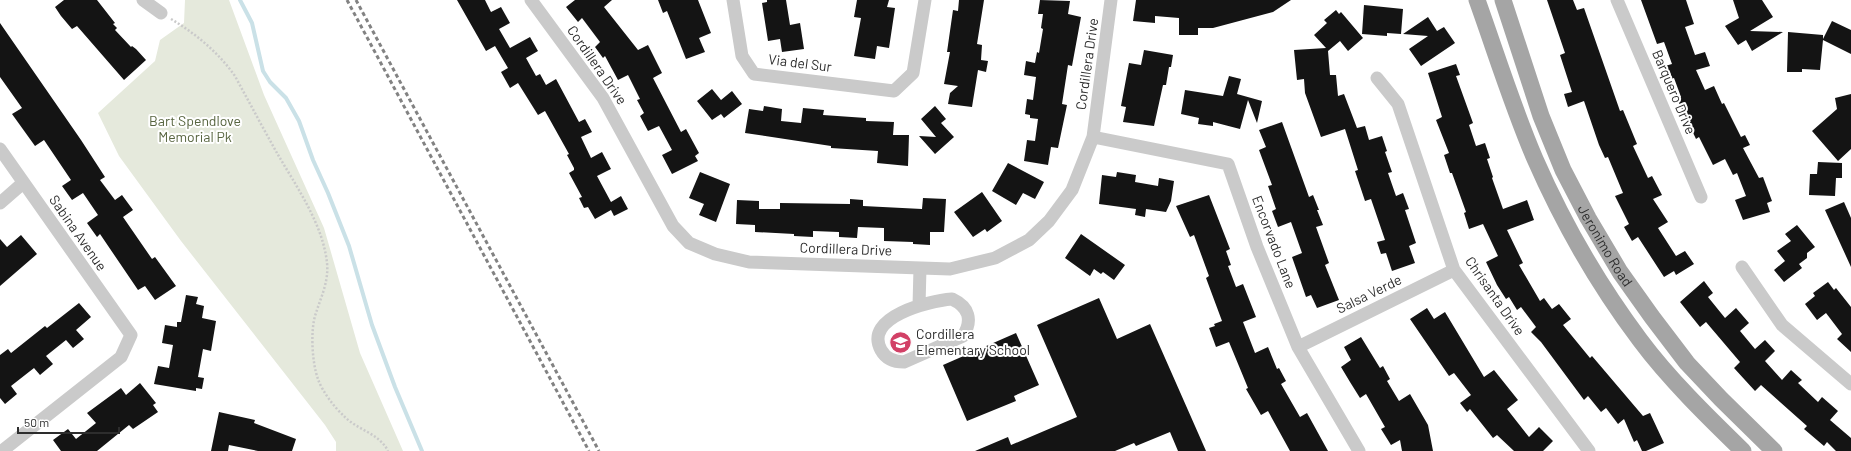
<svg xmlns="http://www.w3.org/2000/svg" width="1851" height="451" font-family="Barlow,sans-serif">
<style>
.green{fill:#e5e9dc}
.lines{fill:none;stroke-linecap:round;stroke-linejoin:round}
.stream{stroke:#cae1e7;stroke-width:4}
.building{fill:#141414}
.path{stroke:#cacaca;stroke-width:2.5;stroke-dasharray:2 2;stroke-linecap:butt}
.minor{stroke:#cacaca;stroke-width:13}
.major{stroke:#a5a5a5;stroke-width:17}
.rail{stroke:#828282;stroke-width:3;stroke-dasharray:4 3;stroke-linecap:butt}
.labels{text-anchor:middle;stroke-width:4;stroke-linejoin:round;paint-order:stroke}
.street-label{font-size:14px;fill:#2d2d2d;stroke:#fff}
.park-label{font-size:14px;fill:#57643f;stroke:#fff}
.poi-label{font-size:14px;fill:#2d2d2d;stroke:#fff;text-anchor:start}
</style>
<rect width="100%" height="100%" fill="#fff"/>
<path class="green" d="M185,0H229L264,95L324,228L360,353L403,451H336V442L325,425L181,241L119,156L98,113L155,61L160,40L184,23Z"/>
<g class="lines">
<path class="stream" d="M240,0L252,23L263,71L270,82L286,98L299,121L313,160L328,193L349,246L372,325L395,387L422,451"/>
</g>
<path class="building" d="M64,0H97L115,23L113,24L117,28L115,30L131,47L132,46L136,49L146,60L124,80L77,26L72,29L61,16L55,7Z
M457,0H485L491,12L501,7L510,23L499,29L510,48L530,37L538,51L526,58L536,76L540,74L546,85L556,79L579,122L585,119L592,132L581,137L591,158L602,152L611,169L597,176L611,202L621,196L628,209L614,216L611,210L595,219L588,207L584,208L579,198L582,197L569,173L574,170V168L567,155L569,154L545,111L538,115L518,83L510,88L501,72L508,68L495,46L486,51Z
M575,0H612L604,7L638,50L648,45L662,73L653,78L681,132L686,129L699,153L695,156L698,161L672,174L662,155L672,150L659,126L648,131L640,116L644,113L637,100L640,99L628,75L618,80L605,56L603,58L595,47L600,42L582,18L578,22L566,7Z
M658,0H698L711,33L699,38L705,52L686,59L667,11L663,13Z
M767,0H786L790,25L800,23L804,49L782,52L780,39L768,41L762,3L767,2Z
M857,0H889L887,7L895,8L889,48L877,46L875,59L854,56L861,18L854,17Z
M959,0H984L977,44L982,45L981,60L988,61L986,72L978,70L972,107L948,104L950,93L958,86L944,84L950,52H947L953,10L958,11Z
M1040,0L1070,1L1068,14L1081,17L1072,66L1068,65L1062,104L1067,105L1058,148L1051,147L1048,165L1024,161L1027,140L1035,141L1038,119L1030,118V115L1025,114L1027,99L1033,100L1036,77L1024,75L1026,61L1035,63L1037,52L1039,53L1043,29L1041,28L1043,14H1038Z
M1136,0H1291L1273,12L1213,28H1198V35H1179V18L1155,16V23L1133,21Z
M1547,0H1573L1577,10L1584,8L1620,111L1623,110L1637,144L1633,146L1648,178L1652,176L1662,195L1653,199L1668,222L1658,228L1676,256L1685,251L1694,264L1676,275L1674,271L1664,277L1638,237L1632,241L1624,227L1629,224L1615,196L1623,193L1608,157L1605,158L1599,145L1584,101L1568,107L1564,94L1572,92L1560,55L1565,53Z
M1641,0H1686L1694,24L1685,27L1695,55L1705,52L1710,66L1696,70L1705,90L1714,86L1722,104L1724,103L1741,137L1745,135L1750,145L1743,148L1759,178L1763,177L1772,201L1767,203L1770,212L1743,220L1735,200L1746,196L1737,173L1733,175L1725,159L1713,165L1699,137L1696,139L1677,99L1681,97L1674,78L1670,79L1665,66L1672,64L1664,42L1657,44Z
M1733,0H1762L1773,17L1750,31L1783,32L1752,51L1746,40L1738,45L1725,26L1739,18Z
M1364,5L1403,9L1401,34L1387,33V36L1362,34Z
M1336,10L1339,14L1341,12L1363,38L1348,51L1340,41L1328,51L1330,75H1336L1338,96L1344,94L1357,128L1365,126L1369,140L1382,136L1387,151L1385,152L1392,172L1388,173L1396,196L1403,193L1409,209L1405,210L1416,243L1409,246L1415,263L1392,271L1386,253L1381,254L1377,242L1385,240L1371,199L1365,201L1355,171L1358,170L1345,129L1321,137L1305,93L1304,79L1297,80L1294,50L1326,48L1314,35L1327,23L1324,20Z
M1428,17L1437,31L1444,27L1455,43L1421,66L1409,49L1428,36L1403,34Z
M1832,21L1851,30V54L1823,40L1820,70L1802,69V72H1787L1788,32L1823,35V39Z
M0,23L81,140L105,177L100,180L115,200L122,195L133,210L123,217L152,259L155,257L176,286L155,300L145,286L138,290L100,234L97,237L87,223L98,215L83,193L72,200L62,186L71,180L44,140L35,146L12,114L22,108L0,77Z
M1144,50L1173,55L1171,67H1169L1166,85H1163L1154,126L1123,122L1126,107L1121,106L1129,63L1141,65Z
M1456,64L1460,75L1456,76L1473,123L1469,125L1476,146L1485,143L1490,158L1487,159L1493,177L1492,178L1503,209L1527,200L1534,220L1507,230L1523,263L1519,265L1540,301L1544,298L1552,309L1559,304L1571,319L1563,325L1590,358L1592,356L1643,416L1650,413L1664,443L1646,451H1642L1637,440L1634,442L1624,419L1618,424L1606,408L1601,412L1588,396L1584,400L1541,342L1531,332L1536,327L1521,307L1517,310L1509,297L1506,299L1497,285L1486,262L1498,256L1483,224L1469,229L1464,213L1466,212L1452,173H1450L1444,155L1449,153L1436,120L1442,117L1428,73Z
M1229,76L1241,79L1237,94L1262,101L1257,123L1248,100L1240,129L1213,122V126L1198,124L1199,118L1181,114L1185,90L1223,96Z
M712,89L721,100L732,91L742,104L724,118L721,114L712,120L697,101Z
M1851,94V149L1838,161L1812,131L1837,109L1835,98Z
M764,106L782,109L781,121L801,123L803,108L824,110L823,115L866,118V121L894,122L893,135H909L908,166L877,163L878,151L831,148V146L745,133L749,109L763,111Z
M935,106L946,119L941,123L954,137L935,154L919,136L936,137L921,119Z
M1282,122L1309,197L1313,195L1319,210H1317L1323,225L1316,227L1329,263L1325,265L1339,300L1317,308L1311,295L1306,297L1292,257L1302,253L1291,222L1278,227L1272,211L1276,209L1268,186L1272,185L1259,150L1266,147L1259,130Z
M1818,162L1842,163V178H1836L1835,196L1809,195L1810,174H1817Z
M1008,163L1044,182L1035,199L1023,193L1016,205L992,191Z
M700,172L730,184L716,222L699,215L704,204L689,198Z
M1117,172L1136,175L1135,182L1158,186L1159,178L1174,181L1171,201L1166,212L1146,209L1145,217L1135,215L1136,209L1099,204L1102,175L1116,177Z
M982,192L1002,221L987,232L985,229L973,237L954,212Z
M1209,195L1230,249L1226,251L1231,265L1228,266L1236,287L1243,284L1256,317L1243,322L1255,353L1268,347L1277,369L1279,368L1286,381L1281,384L1300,417L1307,413L1328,451H1290L1268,411L1261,415L1246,389L1248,388L1229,342L1216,347L1209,328L1215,326L1214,324L1222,321L1206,278L1209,276L1194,235L1190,237L1176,206Z
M923,198L946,199L944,232H930V245L913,244V242L884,241V228L858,227L857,238L839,237V232L813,231V237L794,236V234L755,232V225L736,224L737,200L759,201V209H780V203L850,204V199L863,200V206L922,209Z
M1844,202L1851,218V267L1825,210Z
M1797,225L1815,247L1807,253V258L1799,264L1802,268L1784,282L1774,270L1785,261L1777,251L1791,241L1785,234Z
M1081,234L1125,265L1114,280L1103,272L1101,274L1094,269L1090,276L1065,258Z
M21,235L37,254L0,286V239L7,247Z
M1704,281L1713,293L1708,297L1725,318L1736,308L1749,323L1740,331L1755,349L1765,340L1775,351L1765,361L1782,380L1791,370L1802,380L1798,383L1818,402L1822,397L1838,411L1830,420L1851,438V451H1836L1827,442L1824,446L1804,429L1807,426L1761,385L1755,391L1734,368L1740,362L1706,322L1700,327L1680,302Z
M1828,282L1834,290L1836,288L1851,307V352L1837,339L1842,334L1826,313L1817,320L1805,304L1815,296L1813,293Z
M186,295L198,297L196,304L204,306L202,318L216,321L211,351L203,349L198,377L204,378L202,389L196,388V391L154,384L158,366L169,368L173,345L162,343L165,325L177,327V322H181Z
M1099,298L1117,339L1150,324L1206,451H1178L1170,432L1136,446L1134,443L1115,451H975L1008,437L1011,445L1077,417L1037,325Z
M79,303L91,317L76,330L84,339L73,348L66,340L46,356L53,364L40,375L34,368L11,386L17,394L5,404L0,398V355L8,349L11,353L45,326L47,328Z
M1427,308L1434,319L1445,312L1484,377L1494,370L1518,400L1507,409L1529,437L1539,427L1553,441L1543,451H1514L1497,435L1493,438L1470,409L1467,412L1460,403L1471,395L1454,373L1449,376L1410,319Z
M1016,333L1039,385L1014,396L1016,401L967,421L943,365Z
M1361,337L1380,368L1383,366L1390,379L1387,381L1399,401L1410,394L1428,425L1433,451H1402L1400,440L1391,445L1381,429L1385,427L1366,394L1360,398L1350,382L1341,367L1351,360L1344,347Z
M140,383L156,403L153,405L158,412L133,429L129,425L97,451H61L53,440L68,429L76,439L96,423L87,413L121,388L126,395Z
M219,412L255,420L254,423L296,439L292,451H258L229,445L228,451H211Z"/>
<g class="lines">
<path class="path" d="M171,19C196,34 218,52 235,76C249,102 263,128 277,153C296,186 323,224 327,263C329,281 321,297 316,313C310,329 312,363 318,379C322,391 334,407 344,416C357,430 379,433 388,451"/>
<path class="minor" d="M143,0L161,13
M531,0L603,98L673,226L689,243L715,254L749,262L950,269L995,258L1029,240L1049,221L1072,190L1093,137L1111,0
M733,0L742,56L754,74L894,91L913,73L925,0
M1617,0L1701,197
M1377,78L1398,104L1454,270L1589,451
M1093,137L1228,164L1257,247L1298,347L1359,451
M0,149L131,335L121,357L2,451
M0,203L23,183
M1742,267L1782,325L1851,384
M952,299C969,307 973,320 963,336L904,362C895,362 886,359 881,350C863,317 929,301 952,299Z
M919,306L920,268
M1298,347L1454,270"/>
<g class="major">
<path d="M1477,0C1496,53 1513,108 1535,159C1563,223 1598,284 1640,340C1669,379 1708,417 1743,451"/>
<path id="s1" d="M1503,0L1541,116L1563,170L1588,218L1620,272L1652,317L1687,363L1721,399L1774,451"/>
</g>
<path class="rail" d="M347,0L589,451
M356,0L599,451"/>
</g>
<defs>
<symbol id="school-disc" viewBox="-11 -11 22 22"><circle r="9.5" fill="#d24066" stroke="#fff"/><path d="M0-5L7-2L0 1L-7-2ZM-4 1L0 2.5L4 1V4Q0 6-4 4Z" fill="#fff"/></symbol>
</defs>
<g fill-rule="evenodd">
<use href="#school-disc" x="888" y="330" width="25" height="25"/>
</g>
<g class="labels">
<g class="street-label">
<text transform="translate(800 63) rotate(7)" y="5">Via del Sur</text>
<text transform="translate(1087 64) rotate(-82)" y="5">Cordillera Drive</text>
<text transform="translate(597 65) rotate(55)" y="5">Cordillera Drive</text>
<text transform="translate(1674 92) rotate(67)" y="5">Barquero Drive</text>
<text transform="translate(78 233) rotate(55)" y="5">Sabina Avenue</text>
<text transform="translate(1274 242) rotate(69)" y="5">Encorvado Lane</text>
<text dy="5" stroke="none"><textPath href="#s1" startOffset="267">Jeronimo Road</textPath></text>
<text transform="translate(846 249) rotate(2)" y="5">Cordillera Drive</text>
<text transform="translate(1369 294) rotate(-26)" y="5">Salsa Verde</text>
<text transform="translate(1495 296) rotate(55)" y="5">Chrisanta Drive</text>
</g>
<g class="park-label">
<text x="195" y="126">Bart Spendlove<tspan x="195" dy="16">Memorial Pk</tspan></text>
</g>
<g class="poi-label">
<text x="916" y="339">Cordillera<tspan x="916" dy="16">Elementary School</tspan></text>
</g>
</g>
<path d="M18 427v6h101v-6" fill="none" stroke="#2d2d2d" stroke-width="2"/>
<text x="24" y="427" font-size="12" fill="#2d2d2d" stroke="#ffffff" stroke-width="3" paint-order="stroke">50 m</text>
</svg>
